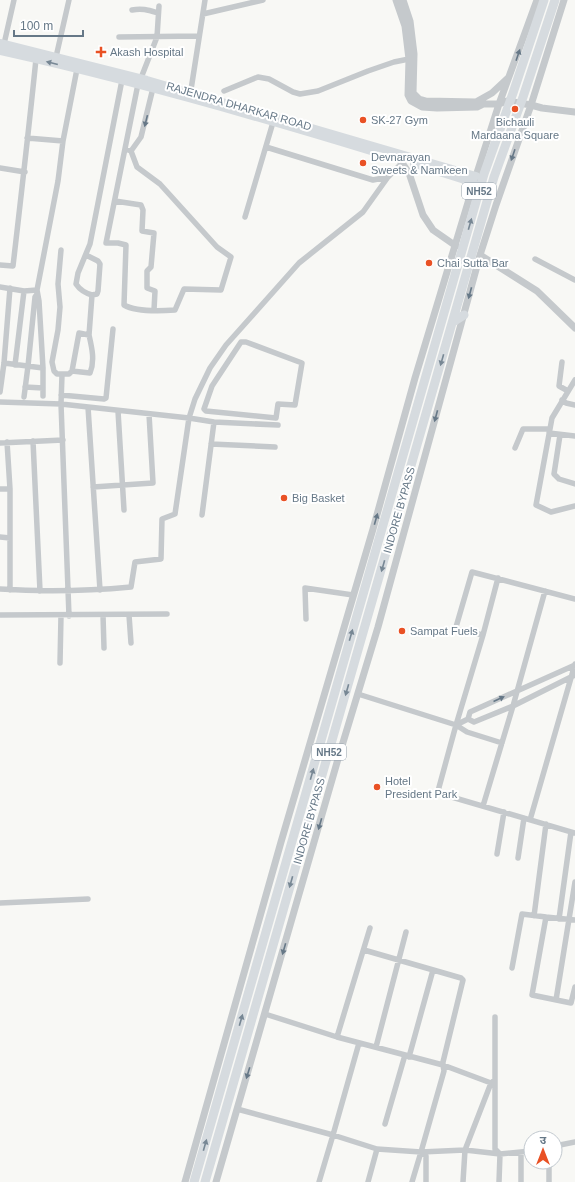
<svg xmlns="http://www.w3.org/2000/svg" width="575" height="1182" font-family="Arial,'Noto Sans Devanagari',sans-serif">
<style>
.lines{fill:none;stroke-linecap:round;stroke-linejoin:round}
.minor{stroke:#c5c9cc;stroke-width:5.5}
.tertiary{stroke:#c5c9cc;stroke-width:7}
.secondary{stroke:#d6dbdf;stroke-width:8}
.trunk{stroke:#d6dbdf;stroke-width:9}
.oneway{fill:#667887}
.oneway2{fill:#778794}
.poi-dot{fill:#e95124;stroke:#fff;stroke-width:1.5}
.labels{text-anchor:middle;stroke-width:4;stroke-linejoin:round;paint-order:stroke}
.shield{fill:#fff;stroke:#94a0ab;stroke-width:1}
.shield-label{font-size:10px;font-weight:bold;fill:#667887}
.poi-label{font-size:11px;fill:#667887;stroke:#fff;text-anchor:start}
.street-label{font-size:11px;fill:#667887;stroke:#fff}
</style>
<rect width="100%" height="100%" fill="#f8f8f5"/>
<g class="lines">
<path class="minor" d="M132,10C142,8 148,10 158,13
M203,14L263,0
M119,37L199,36
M4,44L14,0
M56,57L69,0
M141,78L157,37L159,6
M224,91L258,77L269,79L293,92L300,94L318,91L368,71L394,62L409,59
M190,96L205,0
M27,138L63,141
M266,147L373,180L388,177
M125,149L131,151L137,167L160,184L217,247L231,257L221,290L184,289L175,310C161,311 136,312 124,305L126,245L118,243H106L138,84
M131,151L141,137L153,88
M0,168L25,172
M115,201L141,205L143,210L142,231L154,233L151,267L147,271V288L155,291L154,310
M245,217L274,119
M61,250L58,284L60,307L58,330L52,362L54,371L57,374H69L72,371L79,333L89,335L92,295L97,294L98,291L100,264L98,261L86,255
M535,259L575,280
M0,265L13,266C21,197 29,128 36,59
M0,287L24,291L15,365
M24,291L37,290
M92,295C85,293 80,290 76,284L78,273L90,244L122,80
M241,342H246L302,363L295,405L278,404L276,418L206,411L204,409L212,386Z
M562,362L559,386L568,391
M4,363L43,368
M72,371L90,373C95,361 92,348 89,335
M62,375L61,404L69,616
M575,380L552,418L536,505L551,512L575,506
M25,387L43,388
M0,392L4,363L10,288
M61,395L104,399L106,398L113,329
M43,396V368L39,301L37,290L58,181L63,141L77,69
M24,397L28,366L35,297L37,294
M562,400L566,403L575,405
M0,402L61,404L189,418L214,422L278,425
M88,407L100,590
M118,411L124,510
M549,433L575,436
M560,435L554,474L559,479L575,484
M33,441L40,591
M7,442L10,489
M0,443L63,440
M211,444L275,447
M515,448L523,429H549
M93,487L153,483L149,414
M0,489H10V590
M202,515L214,422
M0,537L10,538
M498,578L483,635L456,725L467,732L502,743
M0,589C44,592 88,591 131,587L135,562L161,559L162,519L175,514L189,418L195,399L210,368L226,345L299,263L363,212L388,177L402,163
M0,615L167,614
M103,615L104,648
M129,615L131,643
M306,619L305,588L353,595
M483,635L460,630L457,629L456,627L472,572L575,599
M60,663L61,616
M358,694L456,725L468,719
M468,719L470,712L575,665
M468,719L474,722L513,706L573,676
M456,725L438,791V793L575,833
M483,806L513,706L545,591
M530,820L575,664
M497,854L504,812
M518,858L524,818
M0,903L88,899
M534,916L546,824
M559,919L571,832
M575,920L546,917L532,995L571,1003L575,987
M512,968L522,914L546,917
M556,1000L575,882
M265,1014L337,1037L443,1065V1062L463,980L461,978L364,950
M495,1017V1080
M337,1037L370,928
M376,1047L406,932
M409,1057L433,970
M237,1109L333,1135L359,1043
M385,1124L405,1055
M555,1146L575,1142
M421,1152L465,1150L491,1083
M549,1162V1182
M319,1182L333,1135L377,1149
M368,1182L377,1149L421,1152L412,1182
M426,1182V1156L421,1152L444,1071L443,1065L491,1083L495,1080V1149L500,1154L531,1151
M463,1182L465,1150L500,1154L499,1182
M521,1182V1153"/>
<path class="tertiary" d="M396,0L405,26L409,59L408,95L411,101L422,107L437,108L477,107L483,104H499L507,101L531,105L542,108L575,112
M403,0L410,21L414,54L413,93L419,99L426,101L476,102L483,104
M476,102L492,93L508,78
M399,154L400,160L409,173L423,215L433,230L456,246
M480,255L537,291L575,328
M185,1182L281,842L373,529L415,378L476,176L499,104L537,0
M216,1182L338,759L378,627L480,255L496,205L531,105L564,0"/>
<path class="secondary" d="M0,43L147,80L476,176
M0,51C126,79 250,114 374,152
M414,164L474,183"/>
<path class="trunk" d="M453,322L464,315
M194,1182L484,174L513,93L544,0
M205,1182L494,177L523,97L555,0"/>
</g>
<defs><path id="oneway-solid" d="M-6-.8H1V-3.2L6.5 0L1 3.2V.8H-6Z"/></defs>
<g class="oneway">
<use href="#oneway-solid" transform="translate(518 55) rotate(-71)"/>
<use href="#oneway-solid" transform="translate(146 121) rotate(104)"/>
<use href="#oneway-solid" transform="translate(513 155) rotate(109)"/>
<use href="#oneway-solid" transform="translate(470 293) rotate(105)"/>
<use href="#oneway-solid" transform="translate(436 416) rotate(105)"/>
<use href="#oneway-solid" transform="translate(376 519) rotate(-74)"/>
<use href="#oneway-solid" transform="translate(499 699) rotate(-24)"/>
<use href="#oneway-solid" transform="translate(320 824) rotate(106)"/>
<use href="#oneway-solid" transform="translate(284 949) rotate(106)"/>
<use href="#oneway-solid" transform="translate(248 1073) rotate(107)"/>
</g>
<g class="oneway2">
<use href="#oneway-solid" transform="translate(52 63) rotate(-166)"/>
<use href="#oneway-solid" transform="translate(470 224) rotate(-74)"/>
<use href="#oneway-solid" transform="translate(442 360) rotate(106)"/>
<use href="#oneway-solid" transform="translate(383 566) rotate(106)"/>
<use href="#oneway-solid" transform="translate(351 635) rotate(-74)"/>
<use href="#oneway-solid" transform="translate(347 690) rotate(106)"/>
<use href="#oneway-solid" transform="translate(312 774) rotate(-74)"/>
<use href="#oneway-solid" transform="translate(291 882) rotate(106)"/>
<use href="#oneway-solid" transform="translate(241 1020) rotate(-74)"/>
<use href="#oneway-solid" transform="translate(205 1145) rotate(-74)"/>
</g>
<g class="poi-dot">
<path d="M99 46h4v4h4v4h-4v4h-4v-4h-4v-4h4z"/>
<circle cx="515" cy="109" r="4"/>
<circle cx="363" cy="120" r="4"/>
<circle cx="363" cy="163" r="4"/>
<circle cx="429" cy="263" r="4"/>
<circle cx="284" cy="498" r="4"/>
<circle cx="402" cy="631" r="4"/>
<circle cx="377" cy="787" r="4"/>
</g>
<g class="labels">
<g class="shield">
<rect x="462" y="183" width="34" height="16" rx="3"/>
<rect x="312" y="744" width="34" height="16" rx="3"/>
</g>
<g class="shield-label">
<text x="479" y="195">NH52</text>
<text x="329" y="756">NH52</text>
</g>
<g class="poi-label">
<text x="110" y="56">Akash Hospital</text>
<text x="371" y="124">SK-27 Gym</text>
<text x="515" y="126" text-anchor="middle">Bichauli<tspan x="515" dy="13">Mardaana Square</tspan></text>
<text x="371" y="161">Devnarayan<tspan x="371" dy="13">Sweets &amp; Namkeen</tspan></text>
<text x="437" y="267">Chai Sutta Bar</text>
<text x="292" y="502">Big Basket</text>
<text x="410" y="635">Sampat Fuels</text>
<text x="385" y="785">Hotel<tspan x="385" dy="13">President Park</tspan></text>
</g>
<g class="street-label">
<text transform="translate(239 106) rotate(16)" y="4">RAJENDRA DHARKAR ROAD</text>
<text transform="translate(399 510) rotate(-74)" y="4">INDORE BYPASS</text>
<text transform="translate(309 821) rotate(-74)" y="4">INDORE BYPASS</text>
</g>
</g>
<g transform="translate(543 1150)"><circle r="19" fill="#ffffff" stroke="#c2c9cf"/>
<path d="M0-3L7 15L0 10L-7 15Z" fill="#e95124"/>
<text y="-6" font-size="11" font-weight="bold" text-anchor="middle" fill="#667887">उ</text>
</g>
<path d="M14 30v6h69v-6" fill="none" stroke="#667887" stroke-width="2"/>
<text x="20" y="30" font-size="12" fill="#667887" stroke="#ffffff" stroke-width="3" paint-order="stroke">100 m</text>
</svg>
